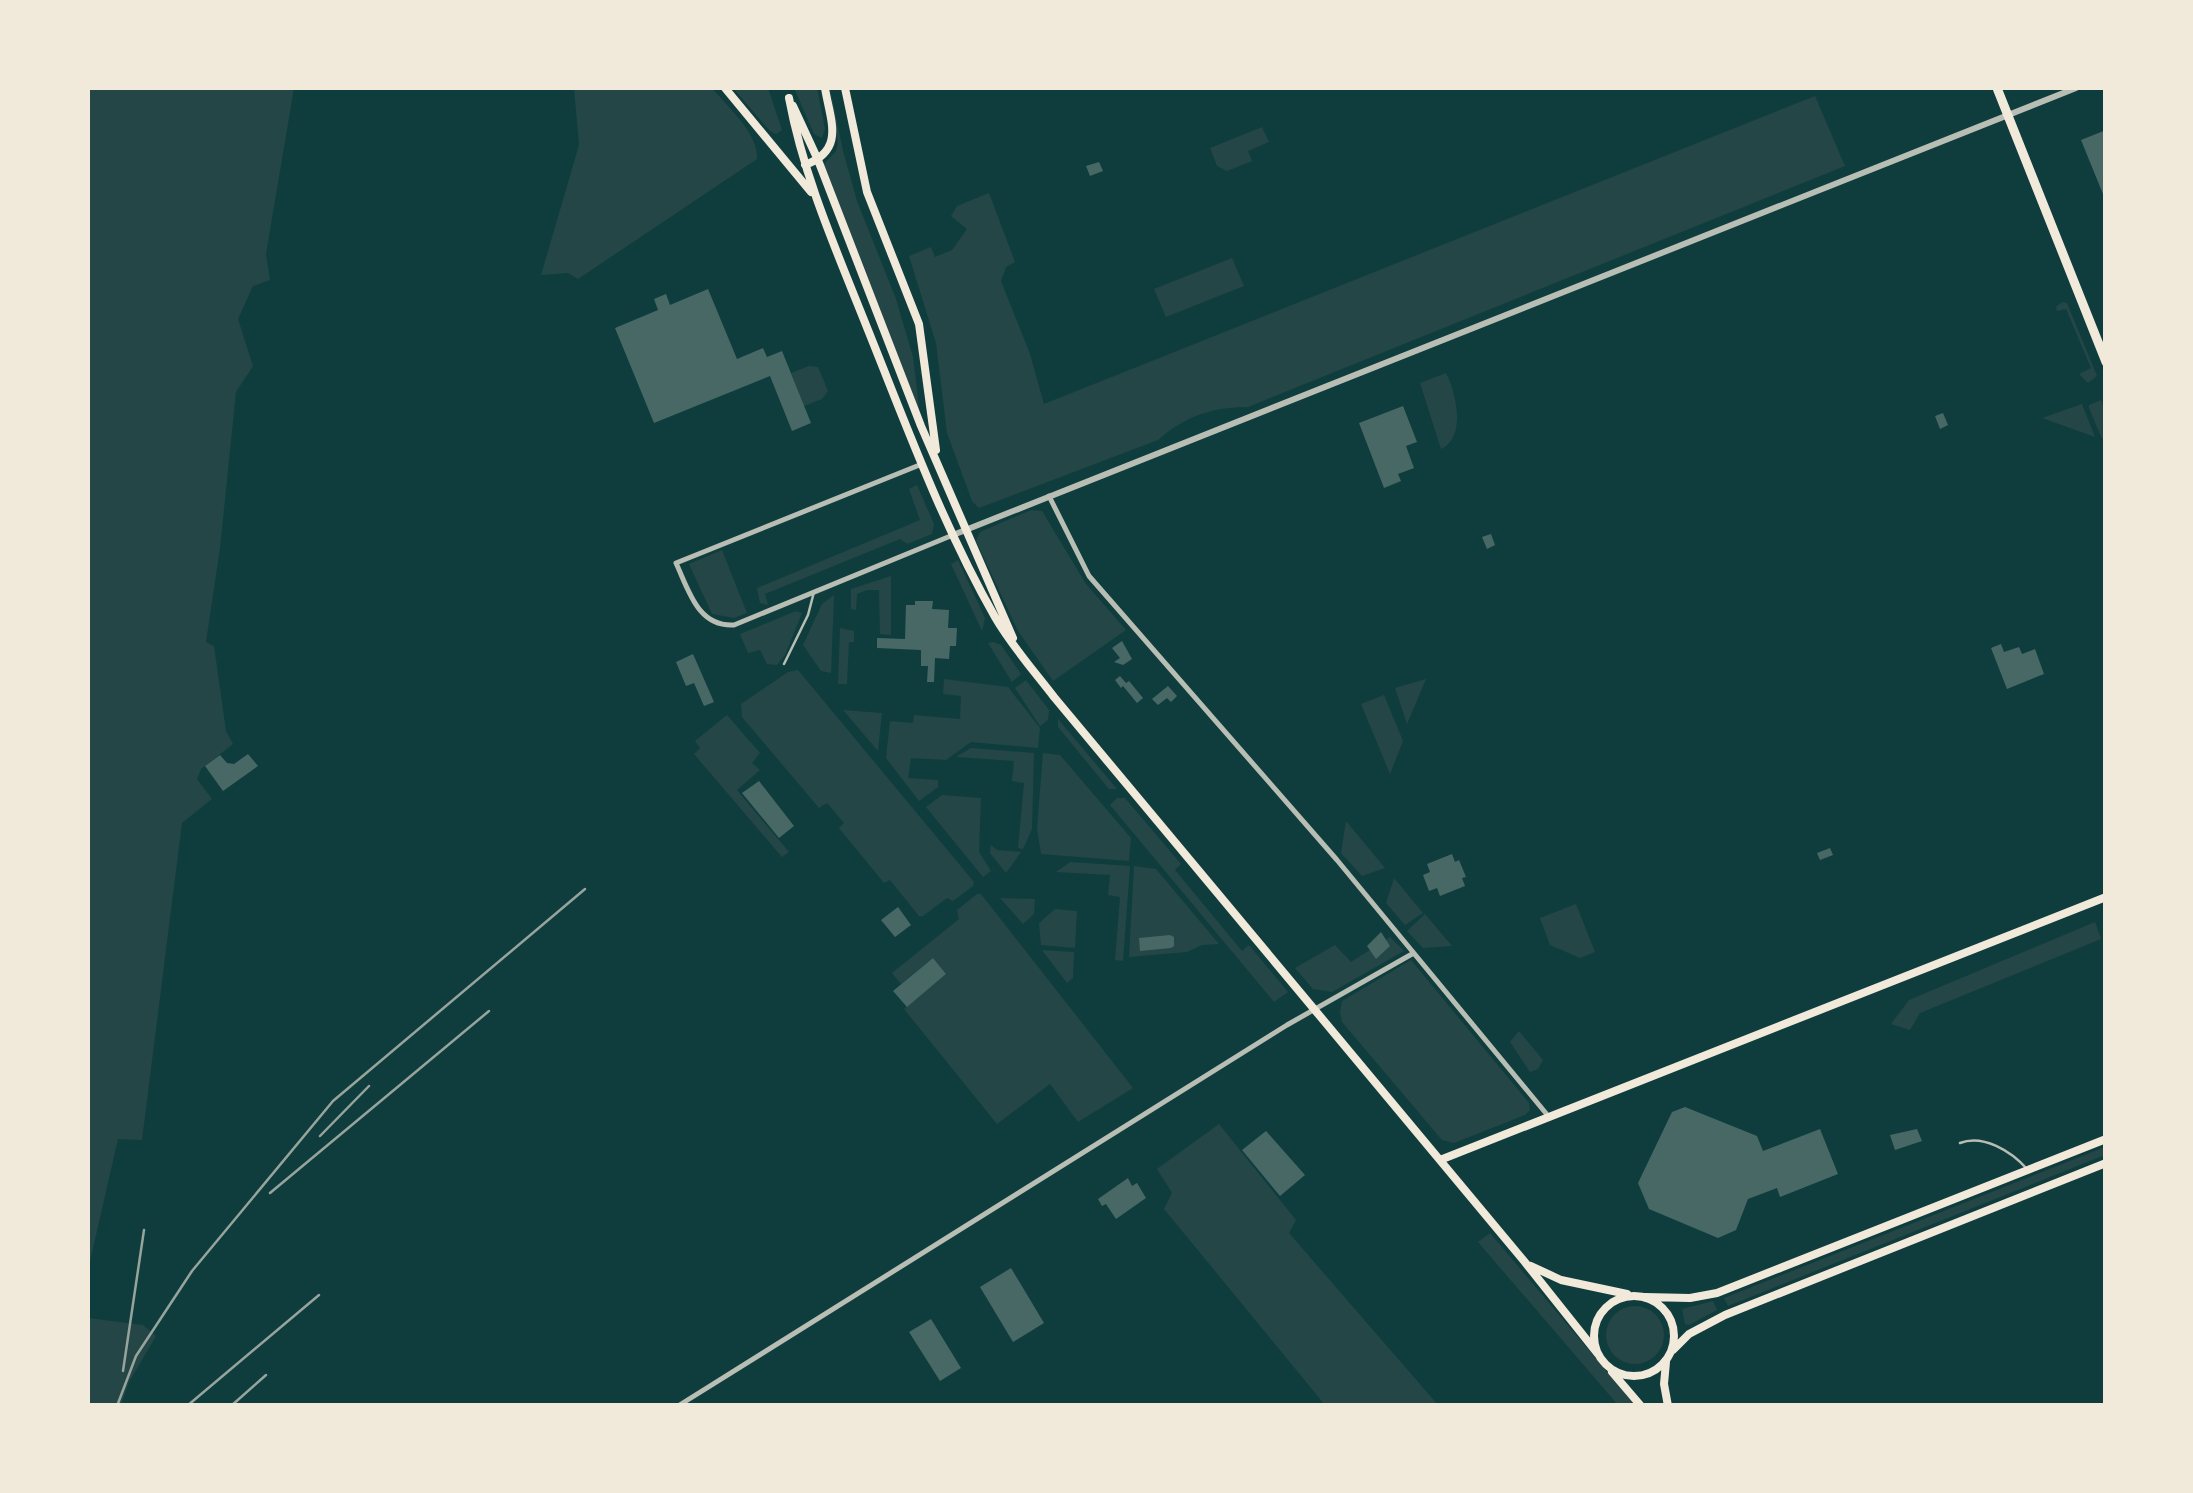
<svg xmlns="http://www.w3.org/2000/svg" width="2193" height="1493" font-family="'Nunito Sans',sans-serif">
<style>
.green{fill:#244646}
.building{fill:#486865}
.lines{fill:none;stroke-linecap:round;stroke-linejoin:round}
.service{stroke:#b8beb3;stroke-width:2.5}
.minor{stroke:#b8beb3;stroke-width:5}
.tertiary{stroke:#b8beb3;stroke-width:6}
.secondary{stroke:#f1e9da;stroke-width:8}
.primary{stroke:#f1e9da;stroke-width:9}
.rail{stroke:#97a49c;stroke-width:2.5}
</style>
<rect width="100%" height="100%" fill="#0f3d3e"/>
<path class="green" d="M88,88H294L266,254L270,280L253,286L238,319L253,366L236,392L220,548L206,642L214,646L226,731L233,744L201,769L197,779L212,799L182,823L142,1140L118,1139L88,1270Z
M574,88H712C727,106 759,134 757,159L578,279L568,273L541,275L579,145Z
M733,88H768L782,130L776,134L770,131Z
M794,88H817L825,129L822,138L814,134Z
M830,88L843,151L857,201L896,299L913,357L921,423L822,166L836,151L838,144Z
M1815,96L1845,166L1248,407C1213,407 1185,416 1158,440L979,508L972,501L947,433L936,343L909,256L931,247L935,257L952,250L967,229L951,216L957,206L989,193L1015,262L1006,267L1001,281L1030,354L1044,404Z
M1262,127L1269,142L1248,151L1252,161L1227,171L1217,166L1210,148Z
M1232,258L1244,286L1166,317L1154,289Z
M2062,302L2067,303L2097,376L2088,383L2079,374L2091,368L2066,309L2057,311L2056,307Z
M809,366L818,367L828,391L822,399L804,406L791,373Z
M1446,373C1457,395 1466,437 1441,449L1420,383Z
M2101,400L2105,410V437L2102,439L2089,408V405Z
M2082,404L2095,437L2042,418Z
M917,485L934,524L932,534L907,544L900,539L765,594L768,605L760,603L757,588L920,520L909,489Z
M1031,510L1042,511L1086,584L1126,630L1053,681L1018,631L976,541L980,532Z
M722,550L747,613L734,618L712,614L689,564Z
M958,560L985,618L982,631L951,564Z
M891,576V635L880,634L879,590H867L857,594L856,610L851,609V589Z
M834,595L831,673L821,671L803,645L822,604Z
M796,611L802,613L785,655L777,665L767,664L760,650L748,653L740,634Z
M840,628L854,631V642H849L847,684H838Z
M993,642L1001,645L1021,674L1012,682L988,643Z
M798,670L974,882L973,886L953,901L947,898L923,916H919L890,880L884,883L839,828L844,823L827,803L819,808L742,717L741,704L788,672Z
M944,679L1008,687L1040,728L1038,748L971,742L946,760L911,758L908,778L938,780V787L919,801L886,758L890,721L913,723L914,715L960,719L961,696L943,694Z
M1426,679L1407,724L1395,688Z
M1026,680L1049,710L1048,720L1040,726L1015,688Z
M1384,695L1403,741L1390,774L1361,704Z
M843,710L882,713L878,751Z
M727,715L760,753L752,763L760,770L737,790L789,852L782,857L694,754L700,748L695,741Z
M1058,719L1117,789H1109L1058,727Z
M971,748L1034,753L1032,829L1023,849L1018,848L1024,783L1012,781L1014,761L956,757Z
M1043,753L1060,755L1131,838L1129,861L1041,854L1037,828Z
M942,795L981,798L979,852L991,871L983,877L926,807Z
M1117,798H1125L1181,864L1175,870L1242,951L1249,945L1288,992L1274,1002L1110,805Z
M1346,821L1385,868L1362,876L1341,853Z
M991,845L997,850L1021,852L1006,873L990,853Z
M1070,862L1130,866L1123,961L1115,960L1120,897L1108,895L1110,875L1056,872Z
M1134,866L1156,869L1219,944L1202,945L1187,952L1129,957Z
M1394,878L1423,913L1405,925L1386,903Z
M977,894H981L1133,1088L1078,1122L1050,1084L997,1124L904,1009L946,974L933,958L901,984L892,973L959,919L957,910Z
M1000,898L1035,899L1034,914L1023,924Z
M1576,904L1595,952L1580,958L1550,945L1540,918Z
M1055,909L1077,911L1075,948L1041,945L1039,923Z
M1425,914L1452,946L1423,948L1407,931Z
M2095,922L2101,939L1920,1013L1910,1030L1891,1024L1909,1000Z
M1390,937L1404,951L1332,992L1313,989L1295,968L1335,945L1351,962Z
M1042,950L1074,952L1073,978L1067,983Z
M1411,960L1529,1103L1530,1110L1525,1115L1454,1143L1442,1140L1342,1022L1340,1012L1342,1001Z
M1519,1031L1543,1060L1538,1069L1530,1072L1510,1042Z
M1219,1124L1296,1220L1289,1233L1438,1405H1325L1164,1209L1172,1193L1157,1169Z
M2105,1147V1155L1728,1306L1724,1298Z
M1490,1233L1635,1405H1618L1478,1242Z
M1713,1301L1717,1310L1689,1325L1685,1324L1682,1309Z
M1606 1335a29 29 0 1 1 58 0a29 29 0 1 1-58 0Z
M88,1318L143,1325L156,1336L129,1382L121,1405H88Z"/>
<path class="building" d="M2106,130V199H2105L2081,140Z
M1099,162L1103,171L1090,176L1086,166Z
M708,289L737,359L763,348L767,357L782,351L811,423L792,431L770,376L654,423L615,328L658,310L654,299L666,294L670,305Z
M1403,406L1417,442L1406,446L1414,468L1398,474L1401,481L1384,488L1359,423Z
M1943,413L1948,425L1940,429L1935,416Z
M1491,534L1495,545L1487,549L1482,537Z
M915,601H933L932,609L949,610L948,628H957L956,646H950L949,659L935,658L934,682H927L928,666H921V650L877,648V638L905,639L906,605H915Z
M1122,641L1132,659L1123,665L1114,662L1120,658L1112,648Z
M2001,644L2004,652L2019,647L2022,654L2035,649L2044,674L2007,689L1991,648Z
M693,654L714,702L704,706L694,683L686,686L676,662Z
M1120,676L1126,683L1129,681L1143,698L1137,703L1123,686L1121,688L1115,680Z
M1168,686L1177,696L1171,702L1167,698L1158,705L1152,699Z
M248,754L258,766L223,791L205,766L220,755L227,763L234,764Z
M759,781L794,826L779,838L742,793Z
M1830,848L1833,855L1820,860L1817,853Z
M1452,854L1455,862L1459,860L1466,877L1462,878L1465,886L1440,896L1437,888L1429,891L1423,875L1430,872L1427,864Z
M898,907L911,925L895,937L881,920Z
M1381,932L1390,946L1376,959L1367,946Z
M1170,935L1174,937V946L1171,948L1140,951L1139,938Z
M933,958L946,974L907,1007L893,991Z
M1685,1107L1757,1136L1763,1151L1820,1129L1838,1174L1780,1197L1777,1188L1748,1199L1736,1230L1718,1238L1649,1209L1638,1183L1672,1112Z
M1917,1129L1922,1141L1895,1150L1890,1135Z
M1266,1131L1305,1175L1280,1196L1242,1150Z
M1128,1178L1132,1186L1137,1183L1146,1198L1116,1219L1106,1204L1102,1206L1098,1199Z
M1011,1268L1044,1323L1013,1342L980,1287Z
M931,1319L961,1368L940,1381L909,1332Z"/>
<g class="lines">
<path class="service" d="M784,664L808,615L814,592
M1960,1143C1983,1134 2011,1151 2027,1169"/>
<path class="minor" d="M922,464L676,563C689,591 698,627 734,625L953,535
M1049,496L1089,576L1337,860L1549,1117
M678,1406L1287,1025L1412,954"/>
<path class="tertiary" d="M953,535L2076,88"/>
<path class="secondary" d="M725,88L811,192
M845,88L867,192L919,324L936,450
M789,98C804,179 838,254 868,330C907,427 943,526 995,617C1011,645 1034,671 1054,697L1524,1261L1598,1354
M793,106L818,160L921,426L1013,638
M805,165C846,150 830,120 825,88
M1440,1160L2106,897
M1531,1266L1561,1280L1627,1294
M1594 1336a40 40 0 1 1 80 0a40 40 0 1 1-80 0Z
M1645,1297L1690,1298L1717,1293L2106,1139
M1673,1350L1689,1334L1725,1315L2106,1163
M1666,1362L1664,1384L1668,1406
M1612,1372L1641,1406"/>
<path class="primary" d="M1997,88L2106,362"/>
<path class="rail" d="M320,1136L369,1086
M270,1193L489,1011
M123,1371L144,1230
M117,1406L136,1356L192,1271L333,1101L585,889
M187,1406L319,1295
M231,1406L266,1375"/>
</g>
<rect width="2193" height="1493" fill="none" stroke="#f1e9da" stroke-width="180"/>
</svg>
